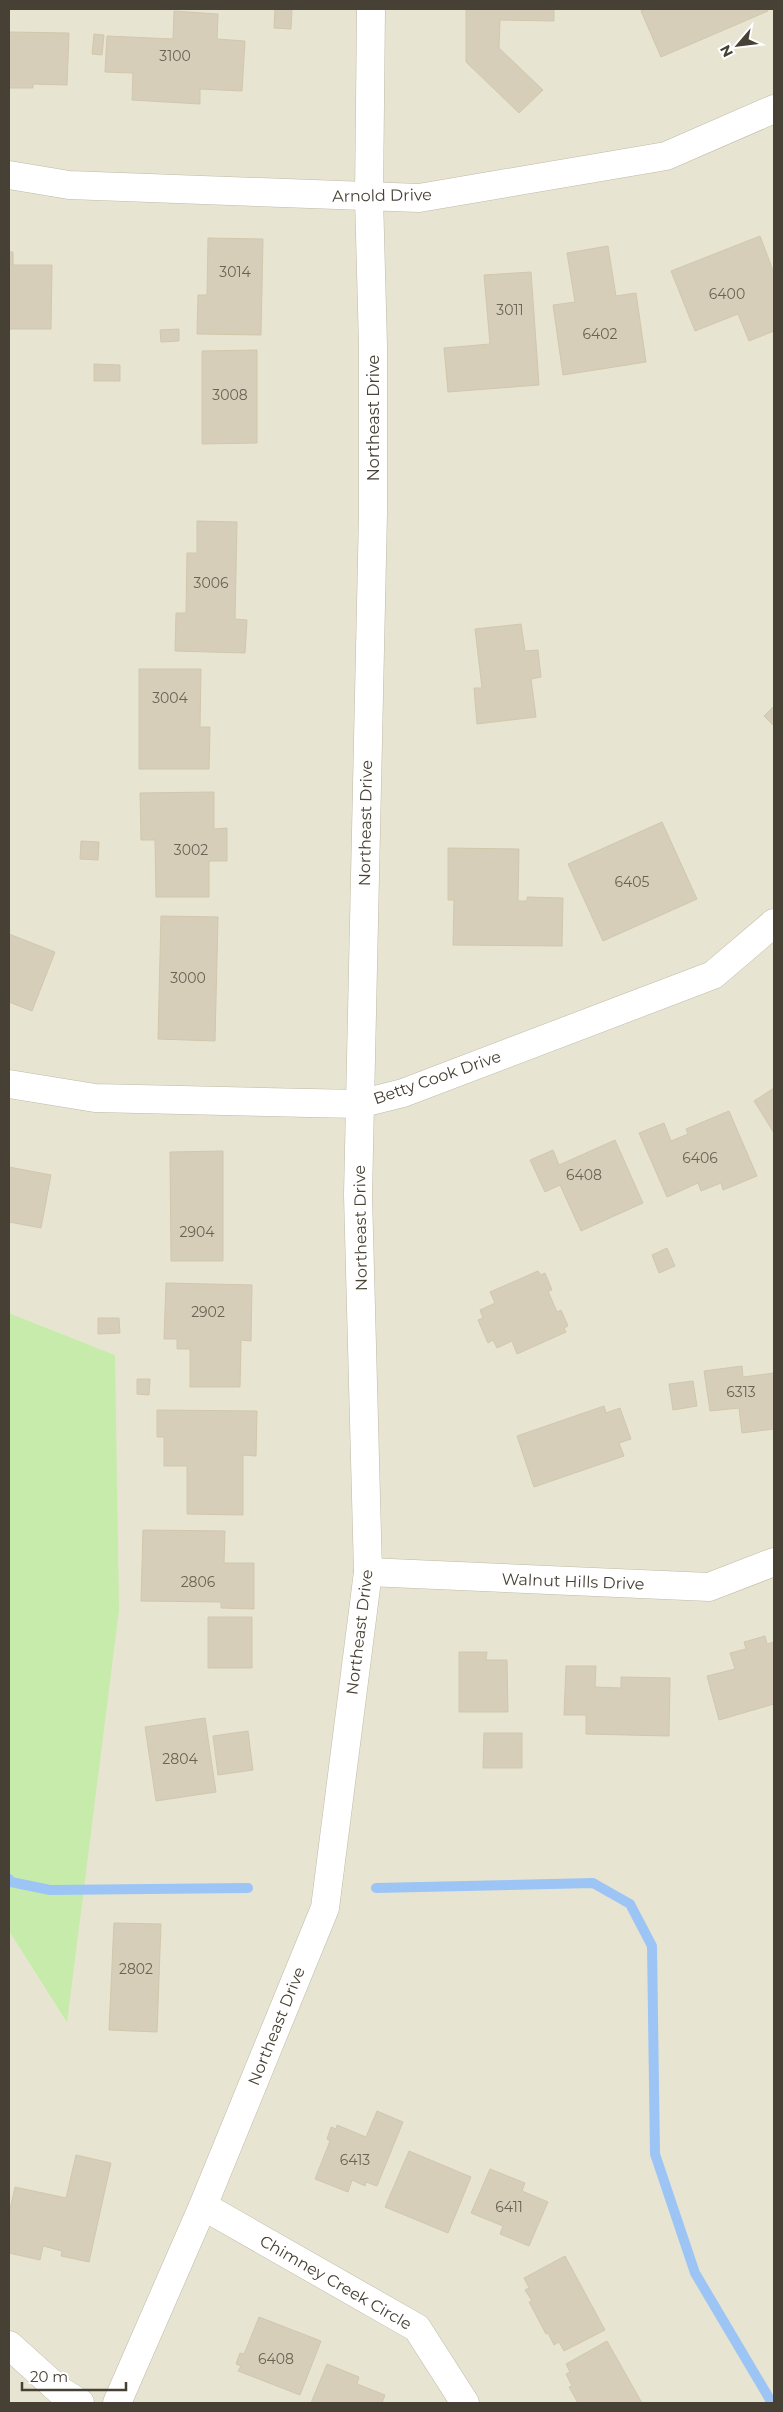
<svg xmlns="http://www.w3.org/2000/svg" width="783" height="2412" font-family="Montserrat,sans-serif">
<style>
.residential{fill:#e8e4d2}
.green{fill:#c6ebaa}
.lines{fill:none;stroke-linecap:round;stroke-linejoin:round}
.stream{stroke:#9cc5f5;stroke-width:10}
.building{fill:#d6ceb9;stroke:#d1c7ac}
.minor-casing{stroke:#bfbaa7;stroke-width:29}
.tertiary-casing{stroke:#bfbaa7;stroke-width:29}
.minor{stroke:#fff;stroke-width:28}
.tertiary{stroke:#fff;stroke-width:28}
.labels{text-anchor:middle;stroke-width:4;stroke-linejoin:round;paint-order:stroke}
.number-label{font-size:14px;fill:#6a6455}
.street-label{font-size:16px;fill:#464134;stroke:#fff}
</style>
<rect width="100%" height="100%" fill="#f3f1e5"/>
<path class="residential" d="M9,9H774V2403H9V1931L66,2022L115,1355L9,1313Z"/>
<path class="green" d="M9,1313L115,1355L119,1610L67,2023L9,1931Z"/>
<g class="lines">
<path class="stream" d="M9,1879L11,1882L50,1890L248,1888
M376,1888L593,1883L630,1904L652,1946L655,2154L695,2273L772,2403"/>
</g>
<path class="building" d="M275,9H292L291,29L274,28Z
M466,9H554V21L500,20L499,48L543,90L519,113L466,62Z
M646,9H767L768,11L661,57L641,11Z
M174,11L218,14L217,39L245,41L242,91L200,89V104L132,100L133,73L105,72L107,36L173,39Z
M9,32L69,33L67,85L33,84V88H9Z
M94,34L104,35L102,55L92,54Z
M760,236L774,273V331L749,341L738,314L695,331L671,271Z
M208,238L263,239L261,335L197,334L198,295H207Z
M608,246L616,296L636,293L646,362L563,375L553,305L575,302L567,253Z
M9,252H13V265H52L51,329H9Z
M531,272L539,385L448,392L444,348L490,344L484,275Z
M179,329V341L161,342L160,330Z
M257,350V443L202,444V351Z
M94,364L120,365V381H94Z
M197,521L237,522L235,619L247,620L245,653L175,651L176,613H186L187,553H197Z
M521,624L525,651L538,650L541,677L531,679L536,717L477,724L474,688H482L475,629Z
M139,669H201L200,727H210L209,769H139Z
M774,706V726L764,716Z
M214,792V829L227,828V861H209V897H156L155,840H141L140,793Z
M662,822L697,899L603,941L568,864Z
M81,841L99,842L98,860L80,859Z
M448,848L519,849L518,901H527V897L563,898L562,946L453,945L454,900H448Z
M161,916L218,917L215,1041L158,1039Z
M9,934L55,952L32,1011L9,1002Z
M774,1088V1133L754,1101Z
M729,1111L757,1176L723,1190L721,1183L701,1191L698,1183L667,1197L639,1133L664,1123L671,1141L688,1134L686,1129Z
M615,1140L643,1203L581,1231L560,1185L545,1192L530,1160L553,1150L559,1165Z
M223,1151V1261H171L170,1152Z
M9,1167L51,1175L41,1228L9,1222Z
M667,1248L675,1266L659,1273L652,1255Z
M538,1271L541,1275L545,1273L552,1290L548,1291L557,1312L561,1310L568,1326L564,1328L566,1332L517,1354L512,1341L497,1348L493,1340L488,1343L478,1320L483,1318L480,1310L495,1303L490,1292Z
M166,1283L252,1285L251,1341L241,1340L240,1387H190V1349H177V1339H164Z
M98,1318H119L120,1333L98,1334Z
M742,1366L743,1377L774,1373V1429L742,1433L739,1408L710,1411L704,1371Z
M137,1379H150L149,1395L137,1394Z
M693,1381L697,1406L673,1410L669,1384Z
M604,1406L606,1413L620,1408L631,1439L619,1443L624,1456L534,1487L517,1436Z
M157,1410L257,1411L256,1456L243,1455V1515L187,1514V1466H164V1437H157Z
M143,1530L225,1531L224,1563H254V1609L221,1608V1602L141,1601Z
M208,1617H252V1668H208Z
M765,1636L767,1644L774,1642V1704L719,1720L707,1676L735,1669L730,1653L746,1649L744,1642Z
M459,1652H487L486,1660H507L508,1712H459Z
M566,1666H596L595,1687L621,1688V1677L670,1678L669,1736L586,1734V1715H564Z
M205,1718L216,1792L156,1801L145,1727Z
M248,1731L253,1770L218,1775L213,1736Z
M484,1733H522V1768H483Z
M114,1923L161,1924L157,2032L109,2030Z
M377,2111L403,2122L377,2186L366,2182L365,2186L352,2180L348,2192L315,2179L330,2141L327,2139L331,2127L336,2129L337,2125L366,2137Z
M409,2151L471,2177L448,2233L385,2207Z
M76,2155L111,2163L89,2262L61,2256L62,2251L43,2246L40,2260L9,2253V2214L15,2187L66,2198Z
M490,2169L525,2183L522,2191L548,2202L529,2246L500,2234L503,2226L471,2213Z
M565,2256L605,2330L564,2351L559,2342L554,2345L548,2333L546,2334L529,2302L532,2301L525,2290L529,2288L524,2278Z
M259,2317L321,2341L300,2395L238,2371L241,2366L236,2364L240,2353L244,2354Z
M607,2341L642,2403H578L569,2387L572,2386L566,2374L570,2372L566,2364Z
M327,2364L359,2377L357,2384L385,2395L382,2403H311Z"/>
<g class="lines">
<defs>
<path id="minor" d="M9,175L69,185L419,198L666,156L774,109
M9,1084L95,1098L309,1103L359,1104L403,1093L713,975L774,923
M368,1572L709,1587L774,1562
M203,2206L417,2328L465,2403
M9,2345L59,2390L80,2403"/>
<path id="tertiary" d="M117,2403L203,2206L325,1908L368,1572L358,1195L373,513V346L369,197L371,9"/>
</defs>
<use href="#minor" class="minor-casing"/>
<use href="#tertiary" class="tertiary-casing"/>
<use href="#minor" class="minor"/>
<use href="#tertiary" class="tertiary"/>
</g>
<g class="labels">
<g class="number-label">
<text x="175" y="61">3100</text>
<text x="235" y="277">3014</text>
<text x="727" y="299">6400</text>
<text x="510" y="315">3011</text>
<text x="600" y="339">6402</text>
<text x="230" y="400">3008</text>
<text x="211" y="588">3006</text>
<text x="170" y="703">3004</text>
<text x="191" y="855">3002</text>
<text x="632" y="887">6405</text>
<text x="188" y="983">3000</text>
<text x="700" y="1163">6406</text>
<text x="584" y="1180">6408</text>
<text x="197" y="1237">2904</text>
<text x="208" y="1317">2902</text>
<text x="741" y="1397">6313</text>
<text x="198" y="1587">2806</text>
<text x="180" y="1764">2804</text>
<text x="136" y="1974">2802</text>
<text x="355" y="2165">6413</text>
<text x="509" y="2212">6411</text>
<text x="276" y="2364">6408</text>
</g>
<g class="street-label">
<text transform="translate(382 195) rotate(-1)" y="6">Arnold Drive</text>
<text transform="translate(373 418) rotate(-90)" y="6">Northeast Drive</text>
<text transform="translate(365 823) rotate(-89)" y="6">Northeast Drive</text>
<text transform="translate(437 1077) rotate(-19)" y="6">Betty Cook Drive</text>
<text transform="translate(360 1228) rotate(-91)" y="6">Northeast Drive</text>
<text transform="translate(573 1581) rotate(2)" y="6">Walnut Hills Drive</text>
<text transform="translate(359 1632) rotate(-83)" y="6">Northeast Drive</text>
<text transform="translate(276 2026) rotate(-68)" y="6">Northeast Drive</text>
<text transform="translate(336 2282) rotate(30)" y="6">Chimney Creek Circle</text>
</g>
</g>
<rect width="783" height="2412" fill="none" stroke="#464134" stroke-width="20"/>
<g transform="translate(738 45) rotate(242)" stroke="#ffffff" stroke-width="4" paint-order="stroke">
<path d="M0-4L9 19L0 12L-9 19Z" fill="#464134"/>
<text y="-8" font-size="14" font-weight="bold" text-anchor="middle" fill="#464134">N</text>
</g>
<path d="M22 2382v8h104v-8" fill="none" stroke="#464134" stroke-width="2.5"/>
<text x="30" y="2382" font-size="15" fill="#464134" stroke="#ffffff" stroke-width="4" paint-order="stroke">20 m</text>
</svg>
